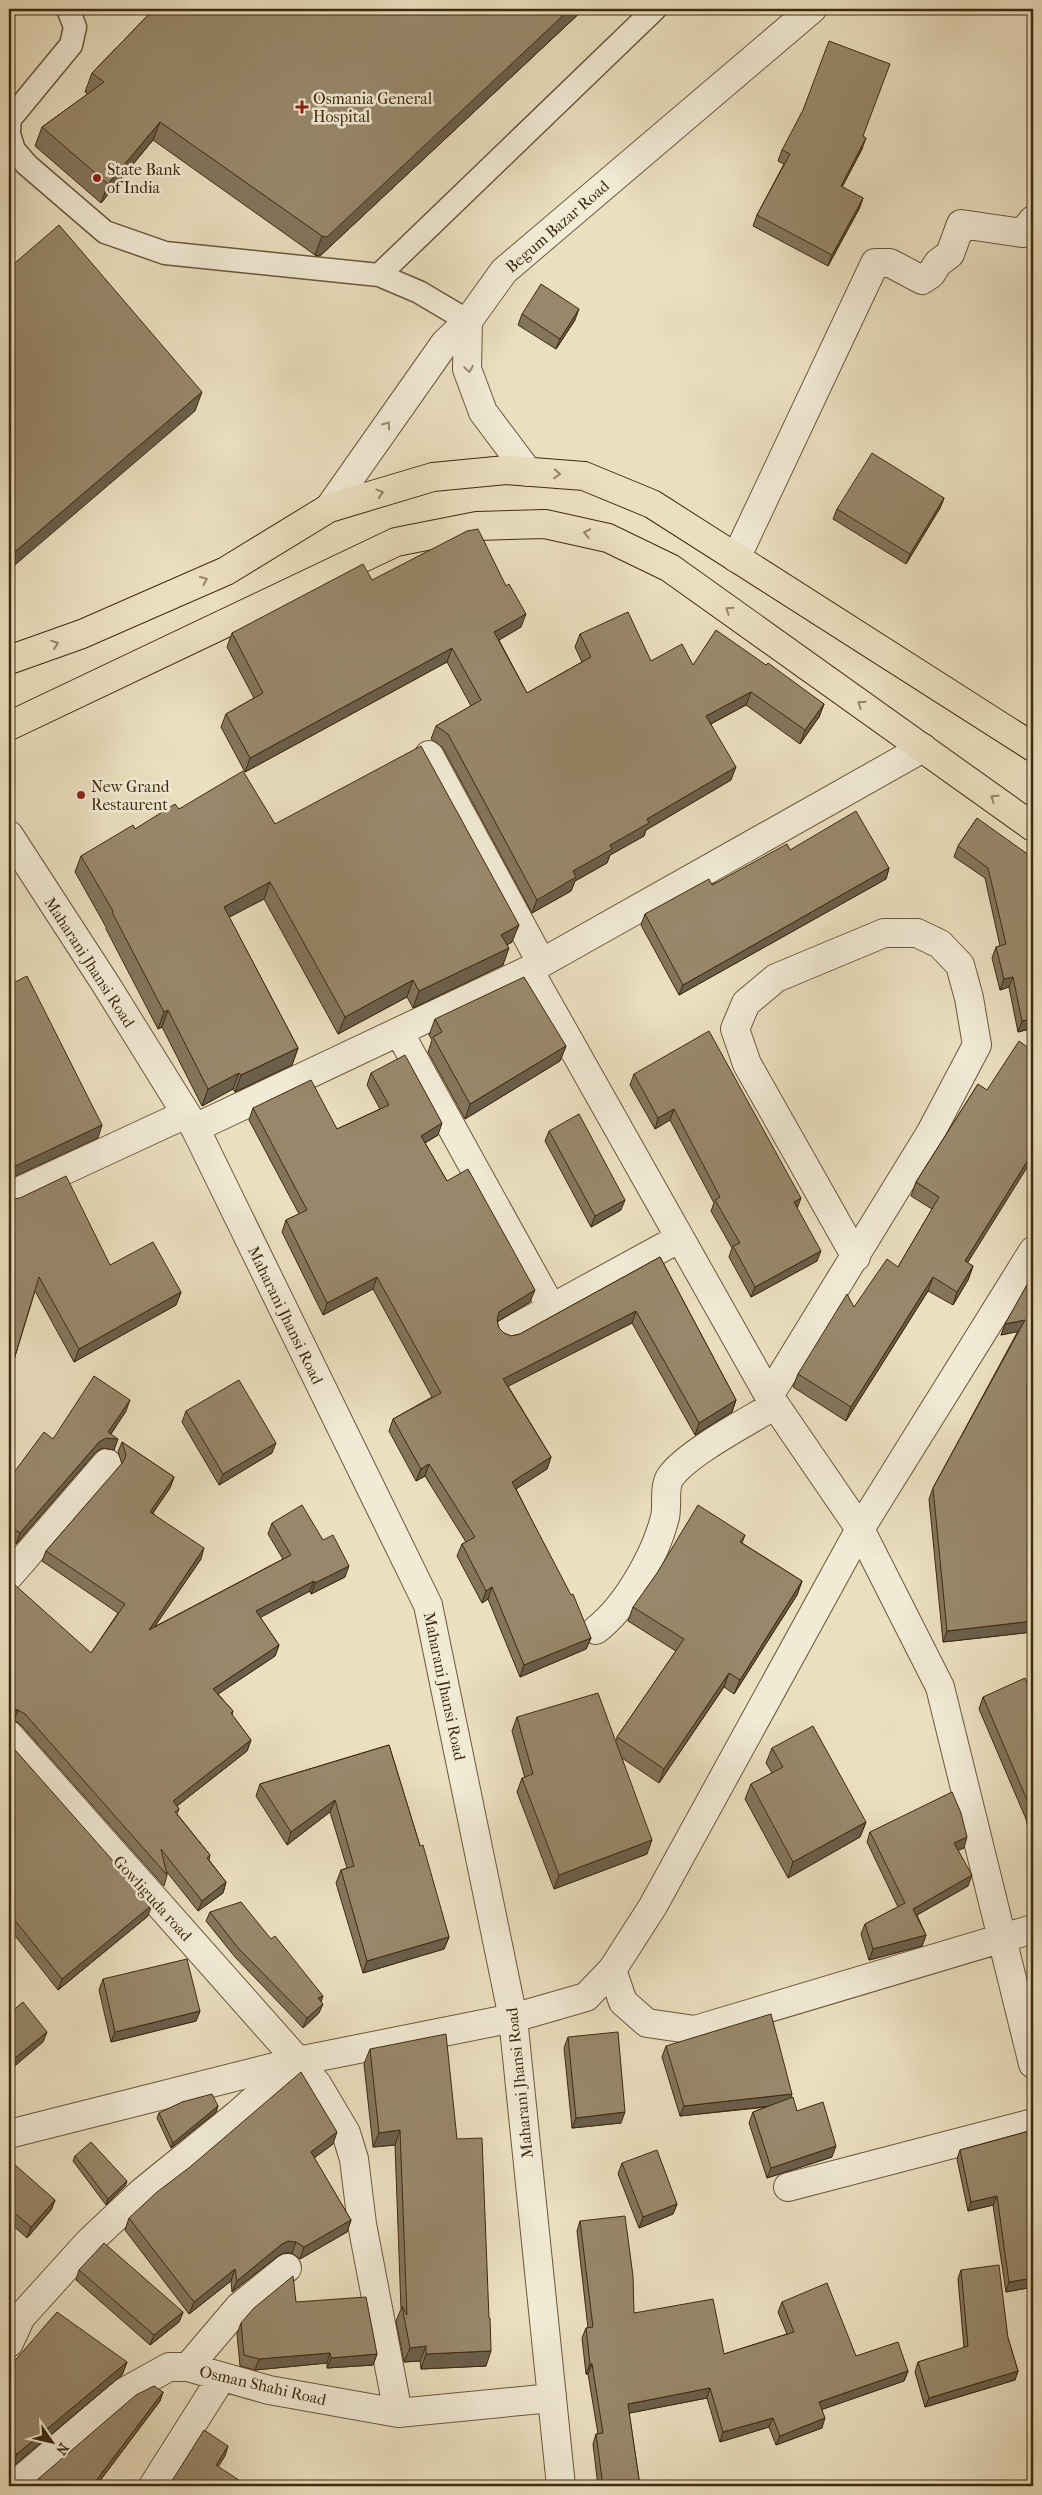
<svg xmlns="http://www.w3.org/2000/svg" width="1042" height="2495" font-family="'IM FELL French Canon',serif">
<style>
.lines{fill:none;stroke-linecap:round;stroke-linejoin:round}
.service-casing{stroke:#6a573b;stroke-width:25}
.minor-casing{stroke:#6a573b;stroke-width:30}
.tertiary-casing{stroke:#6a573b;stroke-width:30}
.trunk-casing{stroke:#3f2a0f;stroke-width:30}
.service{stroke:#f1ead5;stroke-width:22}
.minor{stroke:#f1ead5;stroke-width:28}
.tertiary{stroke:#f1ead5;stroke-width:28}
.trunk{stroke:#eadfbf;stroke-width:28}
.wall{fill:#83755c;stroke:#3f2a0f}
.shaded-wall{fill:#6a5f4b;stroke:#3f2a0f}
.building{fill:#98886b;stroke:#3f2a0f}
.oneway{stroke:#988a72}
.oneway2{stroke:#948467}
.poi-dot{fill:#8f2418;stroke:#f1ead5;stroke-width:2}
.labels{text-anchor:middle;stroke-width:5;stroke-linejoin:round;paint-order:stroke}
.poi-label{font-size:16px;fill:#3f2a0f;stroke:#f1ead5;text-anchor:start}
.street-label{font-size:16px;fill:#3f2a0f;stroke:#f1ead5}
</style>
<rect width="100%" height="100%" fill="#eadfbf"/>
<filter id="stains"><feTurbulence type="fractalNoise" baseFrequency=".004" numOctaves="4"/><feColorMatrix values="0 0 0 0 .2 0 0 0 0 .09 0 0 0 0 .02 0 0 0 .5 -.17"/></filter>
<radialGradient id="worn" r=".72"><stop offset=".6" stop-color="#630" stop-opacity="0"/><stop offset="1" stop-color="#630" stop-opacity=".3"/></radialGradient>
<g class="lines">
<defs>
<path id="service" d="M9,131L10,119L71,45L75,27L68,9
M9,134L14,150L27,165L105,232L165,253L379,275
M468,321L419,292L379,275L655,9"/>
<path id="minor" d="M468,321L467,369L483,412L528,472
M329,508L445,343L468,321L504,271L812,9
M736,558L875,263H890L922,280L931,274L938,263L950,254L961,224L1022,233L1033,220
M429,755L541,962
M529,970L769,1396L860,1529L940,1687L1033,2064
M399,1032L552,1309
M195,1128L529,970L923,748
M9,1196L186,1114
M508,1332L680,1238
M769,1396L931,1132L977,1045L969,998L960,965L940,944L917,933H884L776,978L746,1003L735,1029L747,1064L856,1257
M9,1576L107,1463
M596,1630C627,1606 656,1554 665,1517C668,1505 663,1486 671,1476C689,1452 747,1422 775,1405
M9,1735L298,2061L317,2084L346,2133L354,2159L362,2224L398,2413
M612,1970L623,2002L647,2023L695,2030L1033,1929
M788,2187L1033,2123
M9,2343L21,2317L88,2243L142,2192L238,2114L298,2061
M188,2367L239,2307L287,2268
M14,2486L124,2392L169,2367H188L269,2390L398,2413L552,2398
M153,2486L222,2377"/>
<path id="tertiary" d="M9,835L105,983L195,1128L428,1605L513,2018L561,2486
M9,2134L298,2061L513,2018L586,1997L612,1970L653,1906L860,1529L1033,1251"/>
<path id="trunk" d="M9,660L82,634L226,571L329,508L433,477L506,470L584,476L652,504L1033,747
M9,726L396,542L477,526L545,524L608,538L670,568L1033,827"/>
</defs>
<use href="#service" class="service-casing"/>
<use href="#minor" class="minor-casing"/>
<use href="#tertiary" class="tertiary-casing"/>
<use href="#trunk" class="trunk-casing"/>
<use href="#service" class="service"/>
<use href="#minor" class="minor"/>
<use href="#tertiary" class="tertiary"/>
<use href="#trunk" class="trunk"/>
</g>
<path class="wall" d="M154,9H584L320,256L315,255L153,140L101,203L35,146L42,127L88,94L85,92L92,73Z
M863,136L862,149L842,187L863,198L859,209L828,266L753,226L757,215L784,164L778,161L782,150Z
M522,314L575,320L556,349L518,325Z
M944,498L940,508L906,564L833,519L837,509Z
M372,580L521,627L499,640L527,693L582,662L575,647L580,634L651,661L693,665H766L824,704L819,717L800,744L746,705L711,724L731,780L646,830L644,836L610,855L607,863L575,881L571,891L532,913L443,748L431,739L436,726L471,706L447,662L245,772L221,727L226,714L254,698L227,647L232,633Z
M179,809L275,824L512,942L507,945L503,965L413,1008L407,997L338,1034L264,899L229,917L298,1048L292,1065L235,1092L233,1089L202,1106L162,1027L158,1029L106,929V927L75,872L81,856L135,829Z
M977,818L1033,1028L1018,1032L1009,987L1000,990L992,958L996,947L1000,946L985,878L954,857L958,846Z
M790,850L889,868L886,879L679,995L641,925L645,914Z
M435,1019L566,1046L560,1061L465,1119L428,1052L432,1040L429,1035Z
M371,1073L438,1135L425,1143L447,1181L530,1302L497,1322L499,1328L504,1333L511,1336L520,1334L660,1257L736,1400L732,1412L695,1435L632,1323L508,1386L551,1457L547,1469L516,1489L591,1638L586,1649L520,1677L488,1599L482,1603L457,1556L462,1544L466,1542L425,1476L416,1481L389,1431L393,1419L432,1397L373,1289L323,1315L282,1232L286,1220L299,1214L249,1120L253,1108L337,1129L380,1109L367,1085Z
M634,1074L797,1208L817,1261L751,1297L729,1257L732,1248L711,1211L714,1203L670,1120L655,1129L630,1085Z
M978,1084L967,1263L973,1266L968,1280L953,1305L928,1291L846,1421L793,1387L798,1374L854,1307L898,1267L932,1209L911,1196L916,1182Z
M549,1131L621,1210L591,1227L545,1141Z
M9,1198L110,1265L181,1292L176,1305L74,1362L35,1291L9,1376Z
M1033,1274V1393L1027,1394L1028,1446L1033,1444V1632L943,1642L929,1499L933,1488L1018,1331L1001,1335Z
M126,1411L111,1434L114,1450L102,1448L95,1453L16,1544L9,1539V1479Z
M186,1411L272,1453L219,1485L182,1422Z
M122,1442L174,1477L170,1488L153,1513L201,1559L154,1627L283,1559L268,1534L272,1523L345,1577L311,1594L310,1591L260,1617L279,1645L275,1656L218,1694L233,1711L232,1715L251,1740L247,1751L177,1806L179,1809L177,1814L210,1855L209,1860L226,1882L223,1893L198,1911L167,1872V1875L164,1886L21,1725L14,1720L9,1592L91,1653L118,1613L42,1561L46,1551L122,1464L118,1452Z
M745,1535L742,1543L802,1581L797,1595L734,1694L724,1687L659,1783L622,1758L647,1854L554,1889L517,1792L522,1778H525L512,1731L517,1717L616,1741L617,1737L676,1651L628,1621L633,1607Z
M983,1697H1033V1854L1026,1819L979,1709Z
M9,1743L148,1916L58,1990L9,1928Z
M389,1745L420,1846L449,1937L444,1949L363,1973L336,1883L341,1870L347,1868L330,1812L287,1845L256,1796L260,1784Z
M772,1748L866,1822L860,1837L788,1878L745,1799L751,1784L772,1773L766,1763Z
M870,1832L964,1848L958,1850L968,1886L917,1915L926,1935L922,1946L869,1960L861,1934L865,1924L898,1907L867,1842Z
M210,1912L271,1939L321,2002L319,2013L303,2028L235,1957L206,1921Z
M103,1979L200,2011L196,2021L111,2042L99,1990Z
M568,2037L621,2123L572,2128L564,2048Z
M666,2046L791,2098L797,2111L832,2157L767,2178L749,2123L753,2112L768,2107L680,2116L662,2057Z
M370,2049L457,2139L486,2366L421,2369L420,2361L404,2362L396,2321L401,2309L395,2145L373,2147L364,2064Z
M218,2106L216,2112L171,2148L157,2118L159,2113Z
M1033,2130V2287L1006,2292L993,2205L968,2211L957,2159L960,2150Z
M333,2144L314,2158L351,2220L347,2232L300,2259L292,2253H284L278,2256L232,2292L231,2281L189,2314L125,2230L129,2218Z
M75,2156L127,2181L125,2186L106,2205L73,2161Z
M622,2163L677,2204L673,2214L639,2228L618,2174Z
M9,2171L55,2200L51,2210L27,2238L9,2222Z
M580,2221L634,2313L724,2354L787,2334L778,2312L782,2302L856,2356L908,2371L904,2381L822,2409V2428L776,2445L769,2427L720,2442L707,2398L629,2413L640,2486H598L593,2444L596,2434H598L588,2374H586L582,2338L586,2328H588L577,2231Z
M79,2270L183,2312L179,2322L150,2345L76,2280Z
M961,2270L1008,2338L1018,2371L1015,2380L925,2407L915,2372L918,2362L964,2348L958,2279Z
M296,2302L377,2354L373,2365L327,2368V2363L255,2370L240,2366L237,2334L241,2323Z
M127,2362L122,2375L12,2467L9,2464V2372L12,2364Z
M163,2392L160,2401L96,2486H35L37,2480Z"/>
<path class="shaded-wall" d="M14,9H18L9,25V18Z
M570,9H584L320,256L315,255L322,236Z
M160,122L153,140L101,203L108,184Z
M866,138L862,149L837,197L841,186Z
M863,198L859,209L828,266L832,255Z
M579,309L575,320L556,349L560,339Z
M202,392L195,411L9,570V557Z
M944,498L940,508L906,564L910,554Z
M526,614L521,627L489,646L494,632Z
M452,648L447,662L245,772L250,758Z
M751,692L746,705L701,729L706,716Z
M824,704L819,717L800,744L805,730Z
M736,767L731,780L646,830L644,836L610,855L607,863L575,881L571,891L532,913L537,900L573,871L647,819Z
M889,868L886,879L679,995L683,985Z
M270,882L264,899L218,923L224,907Z
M519,925L512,942L495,952L501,935Z
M509,948L503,965L413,1008L419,991Z
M1013,977L1009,987L1000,990L1004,979Z
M413,980L407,997L338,1034L345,1017Z
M168,1010L162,1027L158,1029L164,1012Z
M1033,1019V1028L1018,1032L1022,1021Z
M566,1046L560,1061L465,1119L470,1104Z
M298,1048L292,1065L235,1092L241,1075Z
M239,1073L233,1089L202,1106L208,1089Z
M674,1109L670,1120L655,1129L658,1118Z
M442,1123L438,1135L416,1148L421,1136Z
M102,1125L98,1138L9,1179V1169Z
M1033,1152V1158L960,1275L965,1261Z
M801,1198L797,1209L794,1202Z
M625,1200L621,1210L591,1227L595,1216Z
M821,1251L817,1261L751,1297L755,1287Z
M973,1266L968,1280L953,1305L957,1292Z
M377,1277L373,1289L323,1315L327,1303Z
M933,1277L928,1291L846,1421L851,1407Z
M535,1290L530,1302L495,1323L499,1312Z
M181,1292L176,1305L74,1362L79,1349Z
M636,1311L632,1323L499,1391L503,1379Z
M1025,1320L1021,1331L1001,1335L1005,1324Z
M1033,1382V1393L1023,1395L1027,1384Z
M130,1400L126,1411L108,1438L118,1439L114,1450L102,1448L95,1453L16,1544L20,1533L108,1432Z
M736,1400L732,1412L695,1435L699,1423Z
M276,1443L272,1453L219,1485L223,1474Z
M551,1457L547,1469L508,1494L512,1482Z
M429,1464L425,1476L416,1481L421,1469Z
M174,1477L170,1488L146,1522L150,1512Z
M204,1548L201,1559L145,1641L149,1630Z
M349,1566L345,1577L311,1594L315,1583Z
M314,1581L310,1591L252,1622L256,1611Z
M802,1581L797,1595L734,1694L740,1680Z
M492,1587L488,1599L482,1603L486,1591Z
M1033,1621V1632L943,1642L947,1631Z
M591,1638L586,1649L520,1677L524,1665Z
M279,1645L275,1656L209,1700L213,1689Z
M729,1673L724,1687L659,1783L664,1769Z
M10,1709L18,1710L14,1720H9V1710Z
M251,1740L247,1751L169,1812L173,1801Z
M335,1800L330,1812L287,1845L291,1832Z
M866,1822L860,1837L788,1878L793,1862Z
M967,1837L964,1848L950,1854L954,1843Z
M652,1840L647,1854L554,1889L559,1875Z
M972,1875L968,1886L910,1919L913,1909Z
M226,1882L223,1893L198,1911L202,1901Z
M152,1905L148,1916L58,1990L62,1979Z
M926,1935L922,1946L869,1960L873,1949Z
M449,1937L444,1949L363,1973L367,1961Z
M323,1996L320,2005L318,1998Z
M323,2004L319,2013L303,2028L307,2018Z
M200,2011L196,2021L111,2042L115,2032Z
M47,2032L43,2042L9,2071V2063Z
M792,2094L789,2104L680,2116L684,2106Z
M218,2106L216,2112L171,2148L173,2143Z
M625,2112L621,2123L572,2128L576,2118Z
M400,2130L395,2145L373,2147L379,2133Z
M337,2132L333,2144L306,2164L311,2152Z
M836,2146L832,2157L767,2178L771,2168Z
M127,2181L125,2186L106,2205L108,2199Z
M997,2196L993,2205L968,2211L971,2202Z
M55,2200L51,2210L27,2238L31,2227Z
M677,2204L673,2214L639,2228L643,2217Z
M351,2220L347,2232L300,2259L304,2247Z
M288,2241L296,2242L292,2253H284L278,2256L232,2292L237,2281L282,2244Z
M235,2269L231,2281L189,2314L194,2302Z
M1033,2278V2287L1006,2292L1009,2282Z
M183,2312L179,2322L150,2345L154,2335Z
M426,2346L420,2361L404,2362L410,2348Z
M491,2351L486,2366L421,2369L426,2354Z
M330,2353L327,2363L255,2370L259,2359Z
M377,2354L373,2365L327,2368L331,2358Z
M127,2362L122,2375L12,2467L17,2454Z
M590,2364H592L588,2374H586Z
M908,2371L904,2381L815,2412L819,2402Z
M1018,2371L1015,2380L925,2407L929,2398Z
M710,2388L707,2398L625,2414L628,2404Z
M163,2392L160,2401L96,2486H92Z
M773,2418L769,2427L720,2442L723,2432Z
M825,2418L822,2428L776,2445L780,2436Z
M228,2446L225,2456L213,2475L216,2465Z"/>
<path class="building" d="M9,9H14L9,18Z
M154,9H570L327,237L322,236L160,122L108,184L42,127L104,82L92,73Z
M829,41L890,64L863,136L866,138L841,186L863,198L832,255L757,215L790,154L782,150L803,110Z
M59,225L202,392L9,557V268Z
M541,284L579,309L560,339L522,314Z
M872,453L944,498L910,554L837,509Z
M478,529L506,586L509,584L526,614L494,632L527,693L591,657L580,634L628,612L651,661L682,644L693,665L716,630L766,665L768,663L824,704L805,730L751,692L706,716L736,767L647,819L649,823L610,845L612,849L573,871L576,877L537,900L448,734L436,726L481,700L452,648L250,758L226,714L263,693L232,633L363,564L372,580L467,531Z
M421,746L519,925L501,935L509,948L419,991L413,980L345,1017L270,882L224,907L298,1048L241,1075L239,1073L208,1089L168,1010L164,1012L112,912L113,911L81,856L133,825L135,829L175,804L179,809L243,771L275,824Z
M856,811L889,868L683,985L645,914L709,879L712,885L787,844L790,850Z
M977,818L1033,858V1019L1022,1021L1013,977L1004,979L996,947L1006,944L988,868L958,846Z
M9,973L13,983L27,976L102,1125L9,1169Z
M524,977L566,1046L470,1104L433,1037L442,1032L435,1019Z
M709,1031L801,1198L794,1202L821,1251L755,1287L733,1246L740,1243L715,1200L720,1197L674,1109L658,1118L634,1074Z
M1019,1041L1033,1051V1152L965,1261L973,1266L957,1292L933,1277L851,1407L798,1374L847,1294L854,1307L887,1259L898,1267L939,1197L916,1182L978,1084L987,1090Z
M405,1055L442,1123L421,1136L447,1181L468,1169L535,1290L499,1312L497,1320L499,1328L504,1333L511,1336L520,1334L660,1257L736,1400L699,1423L636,1311L503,1379L551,1457L512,1482L571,1595L573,1594L591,1638L524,1665L492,1587L486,1591L462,1544L475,1537L429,1464L421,1469L393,1419L441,1393L377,1277L327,1303L286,1220L307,1210L253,1108L311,1080L337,1129L389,1105L371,1073Z
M579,1114L625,1200L595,1216L549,1131Z
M66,1176L110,1265L153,1242L181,1292L79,1349L39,1277L11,1369L9,1364V1198L13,1199L20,1198Z
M1033,1274V1382L1027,1384L1028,1446L1033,1444V1621L947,1631L933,1488L1025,1320L1005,1324Z
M94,1376L130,1400L108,1432L118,1439L106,1438L99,1442L20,1533L9,1526V1479L44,1432L53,1439Z
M239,1380L276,1443L223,1474L186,1411Z
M122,1442L174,1477L150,1512L204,1548L149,1630L291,1555L272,1523L302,1505L323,1540L333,1535L349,1566L315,1583L314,1581L256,1611L279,1645L213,1689L233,1711L231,1713L251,1740L173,1801L179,1809L175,1812L210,1855L207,1858L226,1882L202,1901L161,1849L167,1875L25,1714L18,1710L10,1709L9,1710V1592L15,1585L91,1653L125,1604L46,1551L123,1462L126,1455Z
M698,1505L745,1535L740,1542L802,1581L740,1680L729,1673L664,1769L617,1737L684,1639L633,1607L657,1573Z
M1025,1678L1033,1697V1822L1030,1807L983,1697Z
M598,1693L652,1840L559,1875L522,1778L533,1774L517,1717Z
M813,1726L866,1822L793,1862L751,1784L783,1767L772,1748Z
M9,1743L152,1905L62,1979L9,1913Z
M389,1745L420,1846L423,1845L449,1937L367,1961L341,1870L354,1866L335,1800L291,1832L260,1784Z
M952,1792L961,1813L967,1837L954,1843L972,1875L913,1909L926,1935L873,1949L865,1924L905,1903L870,1832Z
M241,1902L271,1939L275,1936L323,1996L318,1998L323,2004L307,2018L238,1948L210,1912Z
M187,1959L200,2011L115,2032L103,1979Z
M23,2002L47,2032L9,2063V2014Z
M771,2014L792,2094L684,2106L666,2046Z
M618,2032L625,2112L576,2118L568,2037Z
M446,2034L457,2139L482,2138L489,2318H490L491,2351L426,2354V2346L410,2348L402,2306L407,2315L400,2130L379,2133L370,2049Z
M301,2072L337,2132L311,2152L351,2220L304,2247L296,2242L288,2241L282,2244L237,2281L235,2269L194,2302L129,2218L157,2192L190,2167Z
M212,2094L218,2106L173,2143L159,2113L182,2102Z
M793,2097L797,2111L823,2102L836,2146L771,2168L753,2112Z
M1033,2130V2278L1009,2282L997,2196L971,2202L960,2150Z
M91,2142L127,2181L108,2199L75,2156Z
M657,2150L677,2204L643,2217L622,2163Z
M14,2164L55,2200L31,2227L9,2208V2171Z
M625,2216L633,2276L634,2313L713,2299L724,2354L794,2332L782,2302L827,2283L856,2356L898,2342L908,2371L819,2402L825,2418L780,2436L773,2418L723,2432L710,2388L628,2404L640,2486H603L596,2434L603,2433L592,2364H590L586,2328L593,2327L580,2221Z
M104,2243L183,2312L154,2335L79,2270Z
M999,2265L1008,2338L1018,2371L929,2398L918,2362L968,2346L961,2270Z
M293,2276L296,2302L366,2297L377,2354L331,2358L330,2353L259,2359L244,2355L241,2323L254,2308Z
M57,2312L127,2362L17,2454L9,2445V2378L12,2364Z
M154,2386L163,2392L92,2486H37L40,2482L37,2480L136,2395Z
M204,2430L228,2446L216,2465L248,2486H168L170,2484Z"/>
<defs><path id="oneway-chevron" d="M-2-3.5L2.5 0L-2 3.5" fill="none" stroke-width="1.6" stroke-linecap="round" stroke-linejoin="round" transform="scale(1.25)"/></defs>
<g class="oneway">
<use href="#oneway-chevron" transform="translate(469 369) rotate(80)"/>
<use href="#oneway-chevron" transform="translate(387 425) rotate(-55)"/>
</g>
<g class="oneway2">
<use href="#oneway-chevron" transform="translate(557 474) rotate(4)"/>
<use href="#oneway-chevron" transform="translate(380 493) rotate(-17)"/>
<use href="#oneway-chevron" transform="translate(587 533) rotate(-168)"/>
<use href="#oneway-chevron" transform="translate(204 580) rotate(-24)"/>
<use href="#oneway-chevron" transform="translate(729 610) rotate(-145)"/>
<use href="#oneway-chevron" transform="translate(55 644) rotate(-19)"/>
<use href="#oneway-chevron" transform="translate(861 704) rotate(-145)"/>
<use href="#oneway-chevron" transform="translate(994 798) rotate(-145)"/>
</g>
<g class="poi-dot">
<path d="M299.5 99.5h5v5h5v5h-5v5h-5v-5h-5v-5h5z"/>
<circle cx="97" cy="178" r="5"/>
<circle cx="81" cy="795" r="5"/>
</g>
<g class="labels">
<g class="poi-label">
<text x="313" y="104">Osmania General<tspan x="313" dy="18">Hospital</tspan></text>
<text x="107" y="175">State Bank<tspan x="107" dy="18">of India</tspan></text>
<text x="91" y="792">New Grand<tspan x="91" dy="18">Restaurent</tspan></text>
</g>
<g class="street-label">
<text transform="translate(557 226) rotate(-41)" y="6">Begum Bazar Road</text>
<text transform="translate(90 962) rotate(57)" y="6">Maharani Jhansi Road</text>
<text transform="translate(286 1315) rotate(64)" y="6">Maharani Jhansi Road</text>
<text transform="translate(445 1686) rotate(78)" y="6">Maharani Jhansi Road</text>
<text transform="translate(153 1898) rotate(48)" y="6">Gowliguda road</text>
<text transform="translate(519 2083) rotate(-96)" y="6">Maharani Jhansi Road</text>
<text transform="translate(263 2385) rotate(13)" y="6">Osman Shahi Road</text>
</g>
</g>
<rect width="1042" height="2495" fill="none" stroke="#eadfbf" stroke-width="30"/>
<rect x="10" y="10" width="1022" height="2475" fill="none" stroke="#3f2a0f" stroke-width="2.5"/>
<rect x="15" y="15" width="1012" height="2465" fill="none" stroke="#3f2a0f"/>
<g transform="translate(52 2442) rotate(124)" stroke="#f1ead5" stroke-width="4" paint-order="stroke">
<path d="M0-4L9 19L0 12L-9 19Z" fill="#3f2a0f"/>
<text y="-8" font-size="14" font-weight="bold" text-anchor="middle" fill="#3f2a0f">N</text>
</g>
<rect width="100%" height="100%" filter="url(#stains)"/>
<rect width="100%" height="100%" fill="url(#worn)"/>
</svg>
